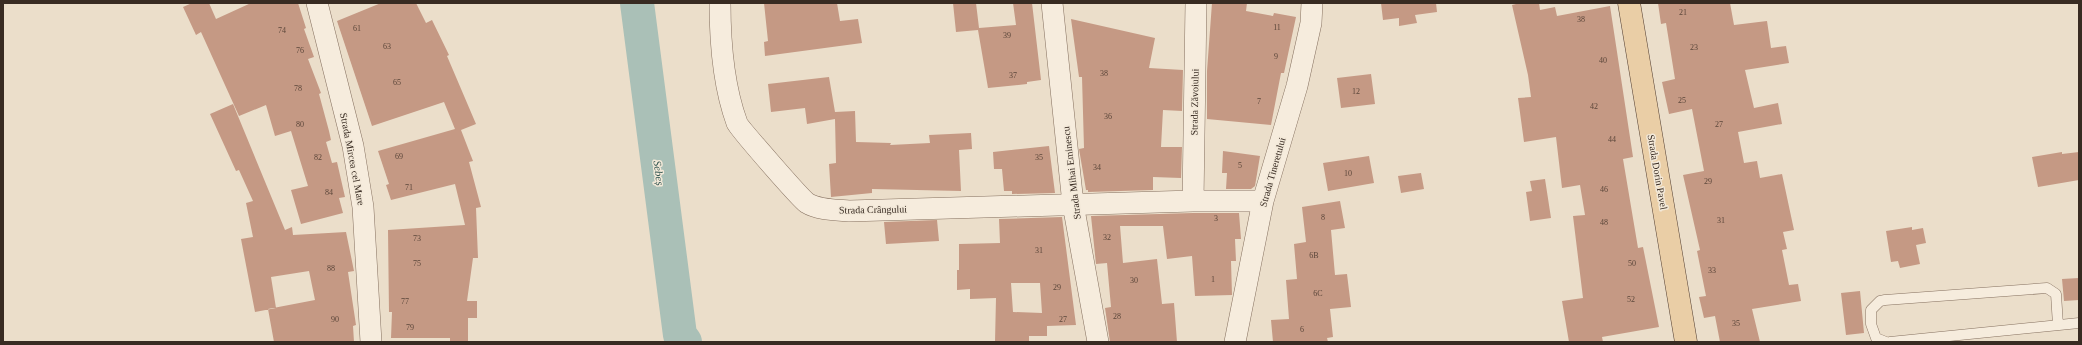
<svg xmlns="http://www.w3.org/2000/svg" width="2082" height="345" font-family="'Times New Roman',serif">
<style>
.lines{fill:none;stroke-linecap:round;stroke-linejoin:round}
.river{stroke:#aac0b7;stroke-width:34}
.building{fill:#c59984;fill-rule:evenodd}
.service-casing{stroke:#867160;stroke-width:11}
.minor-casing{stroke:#867160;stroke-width:22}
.primary-casing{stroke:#554033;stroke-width:23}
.service{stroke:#f6ecdd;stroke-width:10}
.minor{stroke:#f6ecdd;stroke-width:21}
.primary{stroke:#eacea6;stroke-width:22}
.labels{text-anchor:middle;stroke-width:3;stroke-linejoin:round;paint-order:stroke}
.number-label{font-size:8px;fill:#5b463a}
.street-label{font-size:10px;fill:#382b22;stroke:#f3e9d9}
.water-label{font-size:11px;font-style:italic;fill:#335651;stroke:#f3e9d9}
</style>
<rect width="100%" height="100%" fill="#ebdeca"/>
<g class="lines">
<path class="river" d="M637,3L680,335L685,342"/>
</g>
<path class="building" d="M192,3H209L216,19L251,3H298L306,28L304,29L314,57L308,59L321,93L319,94L329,131L331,140L326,142L332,163L337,162L345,197L339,198L343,213L301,224L291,190L308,186L291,131L275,136L266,105L239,116L201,32L196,35L183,7Z
M381,3H416L426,23L432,20L449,55L447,56L476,124L461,130L473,161L469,162L481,207L476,208L478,258H473L467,301H477V318H468V342H450V338H391L392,312H389L388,230L465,225L455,184L391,200L386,185L389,184L378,151L455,129L444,102L372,126L337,21Z
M764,3H837L840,21L858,19L862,43L765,56L764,42L768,41Z
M953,3H976L979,28L1016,25L1013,3H1032L1041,80L1027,82V84L988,88L978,30L956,32Z
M1212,3H1247L1246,11L1273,16L1274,13L1296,17L1284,73H1281L1271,125L1207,119V71Z
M1381,3H1436L1437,12L1415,15L1417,23L1399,26V18L1383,20Z
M1520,3H1539L1540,10L1555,7L1557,16L1610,6L1633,157L1623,159L1638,248L1643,247L1659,327L1602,337L1603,342H1569L1562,301L1583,298L1573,216L1585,215L1580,185L1562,188L1556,137L1524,142L1518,98L1531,97L1528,75L1512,5Z
M1658,3H1730L1734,25L1767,21L1771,48L1786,46L1789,63L1745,70L1754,108L1778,103L1782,124L1738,132L1744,163L1757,161L1760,178L1782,174L1794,230L1783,232L1787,249L1782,250L1789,285L1798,284L1801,301L1752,309L1760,342H1720L1715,316L1704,318L1699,297L1706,296L1697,251L1700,250L1683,175L1704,171L1692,109L1669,114L1662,82L1675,79L1666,23L1661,24Z
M1071,19L1155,38L1149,68L1183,70L1182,111L1163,110L1161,147H1182L1181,178L1153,177V190L1088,192V190H1086L1079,149L1084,148L1082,77H1079Z
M1371,74L1375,104L1341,108L1337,78Z
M829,77L835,112L855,111L856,142L891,143L890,145L930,143L929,135L971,133L972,149L959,150L961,191L872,189V193L831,197L829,164L836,163L835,119L807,124L805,108L771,112L768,84Z
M233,104L285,230L292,227L293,235L346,232L354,271L348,272L356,325L353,326L354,342H274L268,309L315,300L309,271L271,277L276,308L255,312L241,239L253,237L246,203L253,201L239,170L236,171L210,114Z
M1049,146L1055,193L1012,194V191H1004L1002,169H994L993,152Z
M1223,151L1260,156L1255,186L1251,189H1226L1227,173H1222Z
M2062,152V154L2079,152V180L2038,187L2032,157Z
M1369,156L1374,183L1328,191L1323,163Z
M1421,173L1424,189L1401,193L1398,176Z
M1545,179L1551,218L1530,221L1526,192L1532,191L1530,181Z
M1340,201L1345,228L1331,230L1335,275L1347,274L1351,307L1330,309L1333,337L1327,338L1328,342H1273L1271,320L1289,319L1286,280L1297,279L1294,244L1306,242L1302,207Z
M1193,213H1239L1241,239H1235L1236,261H1231L1232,295L1195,296L1192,256L1167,259L1163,226H1120L1123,263L1157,259L1162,304L1174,303L1177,342H1110L1105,308L1111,307L1107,263L1096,264L1091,216Z
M1062,217L1076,325L1047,326V336H1029V342H995L996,298L970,299V289L957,290V270H959V244L1000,243L999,219ZM1011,283H1040L1042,313L1013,312Z
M937,220L939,241L886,244L884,222Z
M1912,227V230L1923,228L1926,243L1916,245L1920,264L1900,268L1898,261L1891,262L1886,231Z
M2079,278V300L2064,301L2062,279Z
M1860,291L1864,333L1846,335L1841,293Z"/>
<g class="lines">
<defs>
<path id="service" d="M1886,342L1876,338L1871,324V310L1880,301L1885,300L2047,288L2056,294L2058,325
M1890,342L2079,323"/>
<path id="minor" d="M317,3L353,146L363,207L371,342
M720,3C720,43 723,85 737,123C739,128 800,198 807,203C818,210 837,210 849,211L1193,201H1263
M1052,3L1073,204L1098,342
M1193,201L1196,3
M1235,342L1263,201L1297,86L1311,23L1312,3"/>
<path id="primary" d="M1629,3L1686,342"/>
</defs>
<use href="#service" class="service-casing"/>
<use href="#minor" class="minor-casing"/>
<use href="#primary" class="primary-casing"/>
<use href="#service" class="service"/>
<use href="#minor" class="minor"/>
<use href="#primary" class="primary"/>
</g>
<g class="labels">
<g class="number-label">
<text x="1683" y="15">21</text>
<text x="1581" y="22">38</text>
<text x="1277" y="30">11</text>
<text x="357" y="31">61</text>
<text x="282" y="33">74</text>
<text x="1007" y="38">39</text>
<text x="387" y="49">63</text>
<text x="1694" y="50">23</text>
<text x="300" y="53">76</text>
<text x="1276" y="59">9</text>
<text x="1603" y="63">40</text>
<text x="1104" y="76">38</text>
<text x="1013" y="78">37</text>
<text x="397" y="85">65</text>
<text x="298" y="91">78</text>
<text x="1356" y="94">12</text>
<text x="1682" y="103">25</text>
<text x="1259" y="104">7</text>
<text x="1594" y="109">42</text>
<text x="1108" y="119">36</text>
<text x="300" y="127">80</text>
<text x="1719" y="127">27</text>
<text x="1612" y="142">44</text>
<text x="399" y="159">69</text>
<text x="318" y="160">82</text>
<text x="1039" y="160">35</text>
<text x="1240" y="168">5</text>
<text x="1097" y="170">34</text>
<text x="1348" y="176">10</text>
<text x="1708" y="184">29</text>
<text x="409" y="190">71</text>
<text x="1604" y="192">46</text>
<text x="329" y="195">84</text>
<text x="1323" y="220">8</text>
<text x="1216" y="221">3</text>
<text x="1721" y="223">31</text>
<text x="1604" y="225">48</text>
<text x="1107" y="240">32</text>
<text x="417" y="241">73</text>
<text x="1039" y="253">31</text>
<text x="1314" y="258">6B</text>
<text x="417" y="266">75</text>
<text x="1632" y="266">50</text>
<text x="331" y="271">88</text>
<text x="1712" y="273">33</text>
<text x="1213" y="282">1</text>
<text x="1134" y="283">30</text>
<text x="1057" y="290">29</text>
<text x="1318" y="296">6C</text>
<text x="1631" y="302">52</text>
<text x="405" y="304">77</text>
<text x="1117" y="319">28</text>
<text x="335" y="322">90</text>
<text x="1063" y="322">27</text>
<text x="1736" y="326">35</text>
<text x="410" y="330">79</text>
<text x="1302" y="332">6</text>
</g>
<g class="street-label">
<text transform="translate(1194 102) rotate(-89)" y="4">Strada Zăvoiului</text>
<text transform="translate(353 159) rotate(79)" y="4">Strada Mircea cel Mare</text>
<text transform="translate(1272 172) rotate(-74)" y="4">Strada Tineretului</text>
<text transform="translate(1658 172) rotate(80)" y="4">Strada Dorin Pavel</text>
<text transform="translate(1071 173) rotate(-97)" y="4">Strada Mihai Eminescu</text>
<text transform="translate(873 209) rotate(-1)" y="4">Strada Crângului</text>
</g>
<g class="water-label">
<text transform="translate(659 173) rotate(83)" y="4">Sebeș</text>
</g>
</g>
<rect width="2082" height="345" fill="none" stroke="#382b22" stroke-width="8"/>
</svg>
